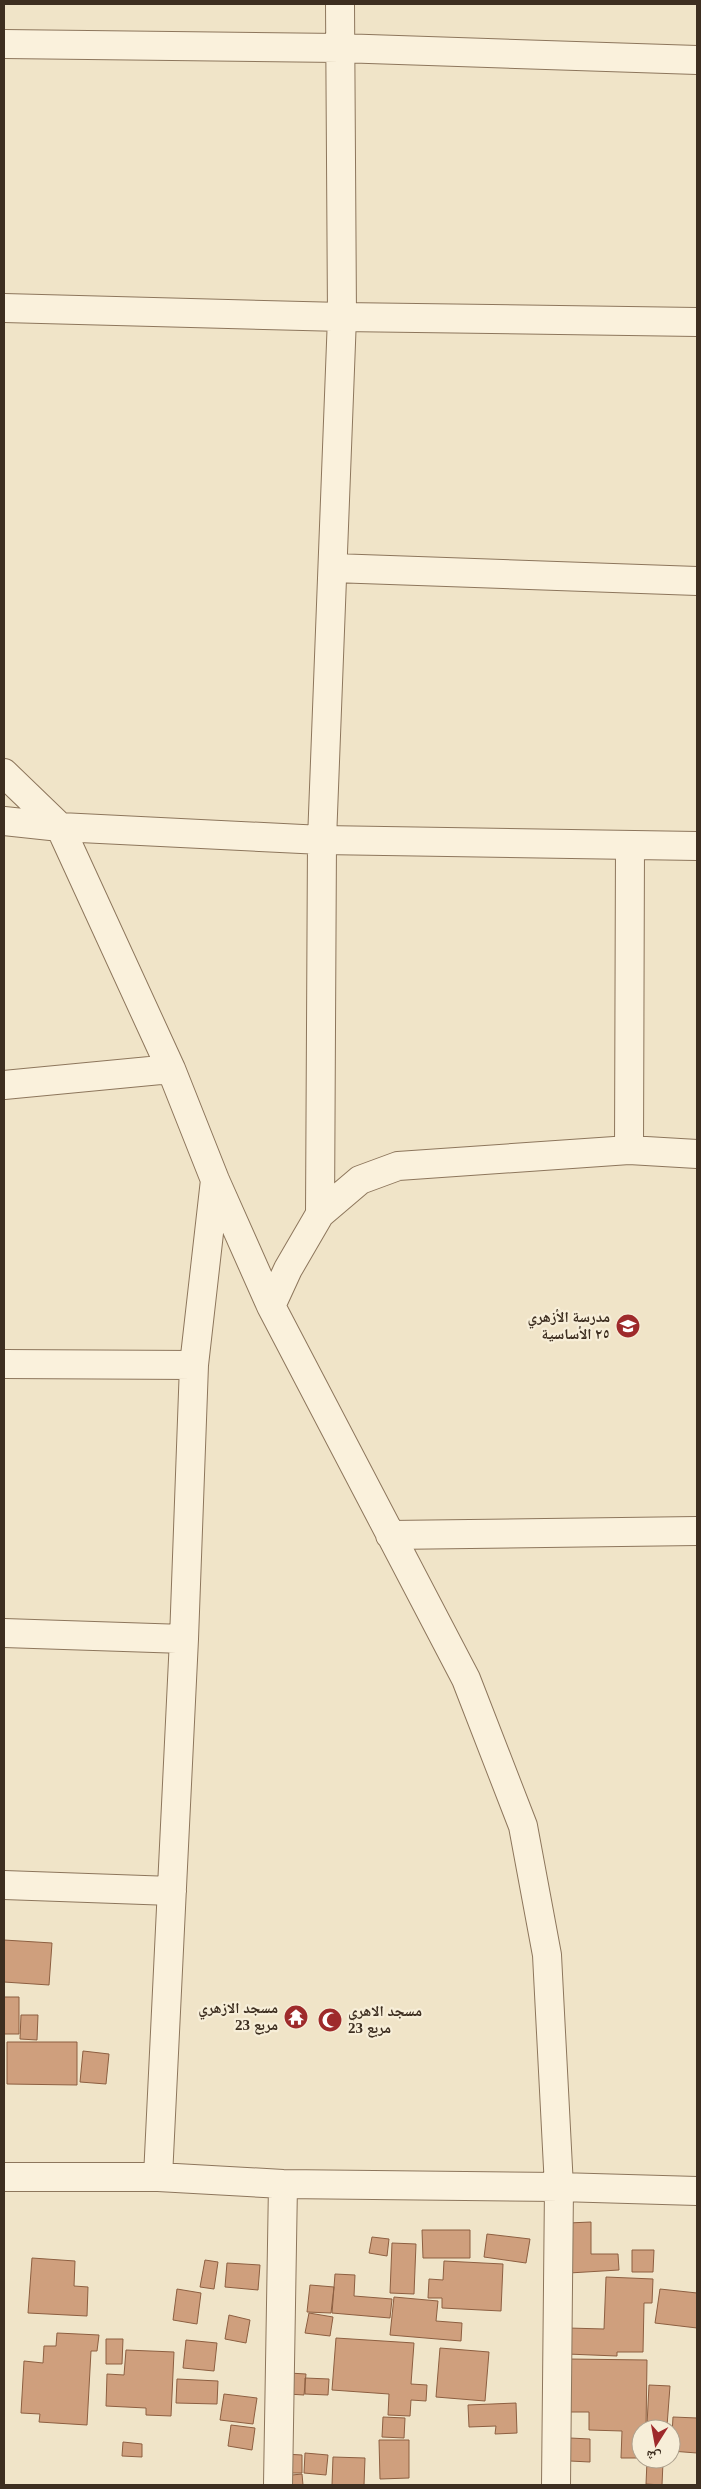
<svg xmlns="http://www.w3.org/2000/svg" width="701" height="2489" font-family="'Times New Roman','Noto Naskh Arabic',serif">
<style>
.building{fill:#cf9f7d;stroke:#8d5f41}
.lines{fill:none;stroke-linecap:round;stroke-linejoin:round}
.street-casing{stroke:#8d765c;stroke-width:30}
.street{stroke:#faf1dc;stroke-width:28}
.labels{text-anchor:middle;stroke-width:4.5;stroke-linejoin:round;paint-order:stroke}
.poi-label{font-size:15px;font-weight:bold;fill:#3d2e20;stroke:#f7eed8;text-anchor:end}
</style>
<rect width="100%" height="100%" fill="#f0e4c8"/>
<path class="building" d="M4,1940L52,1943L49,1985L4,1982Z
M4,1997H19V2034H4Z
M21,2015H38L37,2040L20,2039Z
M7,2042H77V2085L7,2084Z
M83,2051L109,2054L106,2084L80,2082Z
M591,2222V2254H618L619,2270L569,2273L568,2223Z
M422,2230H470V2258H423Z
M487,2234L530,2239L526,2263L484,2257Z
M372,2237L389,2239L387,2256L369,2253Z
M392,2243L416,2244L414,2294L390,2293Z
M632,2250H654L653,2272H632Z
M32,2258L75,2261L74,2286L88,2287L87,2316L28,2313Z
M205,2260L218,2262L214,2289L200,2287Z
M444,2261L503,2264L501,2311L442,2308V2298H428L429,2279L443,2280Z
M227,2263L260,2265L258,2290L225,2287Z
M335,2274L355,2275L354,2296L392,2299L390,2318L332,2313Z
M606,2277L653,2279L652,2303H644L643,2352H617V2356L567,2354L568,2328L604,2329Z
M310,2285L334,2287L331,2313L307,2312Z
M177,2289L201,2293L197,2324L173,2320Z
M660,2289L697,2293V2328L655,2323Z
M394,2297L438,2301L436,2321L462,2323L461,2341L390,2335Z
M309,2313L333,2317L330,2336L305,2333Z
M229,2315L250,2320L246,2343L225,2339Z
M57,2333L99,2335L97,2351H91L87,2425L39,2422L40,2414L21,2413L24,2361L43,2363L44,2346H56Z
M336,2338L414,2343L411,2384L427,2385L426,2401L411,2400L410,2416L388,2415L389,2394L332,2390Z
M106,2339H123L122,2364H106Z
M186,2340L217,2343L214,2371L183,2368Z
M440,2348L489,2352L485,2401L436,2397Z
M126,2350L174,2352L171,2416L146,2415V2408L106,2406L107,2374L124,2375Z
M568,2359L647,2360L646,2429H641V2458H621L622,2431L589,2430V2412H567Z
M289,2373L306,2374L304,2395L288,2394Z
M305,2378L329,2379L328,2395L305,2394Z
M177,2379L218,2381L217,2404L176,2403Z
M649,2385L670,2386L667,2426L647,2425Z
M224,2394L257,2398L253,2424L220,2420Z
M516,2403L517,2433L495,2434L496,2426L469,2427L468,2405Z
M383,2417L405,2418L404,2438L382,2437Z
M673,2417L697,2418V2453L671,2451Z
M231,2425L255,2428L252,2450L228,2446Z
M570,2438L590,2439V2462L570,2461Z
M379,2440H409V2478L380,2479Z
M123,2442L142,2444V2457L122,2456Z
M305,2453L328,2455L326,2475L304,2473Z
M285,2454L302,2455V2473H285Z
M333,2457L365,2458L364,2485H332Z
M647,2461L663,2462L662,2485L646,2484Z
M302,2474L303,2485H283L282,2476Z"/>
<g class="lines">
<defs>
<path id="street" d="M4,44L339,48L697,60
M4,308L342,317L697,322
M333,568L697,581
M4,773L60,827L171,1069L215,1180L271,1306L466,1679L523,1826L547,1955L559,2187L556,2485
M4,821L60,827L322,840L697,846
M4,1085L171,1069
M629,1150L630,845
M320,1214L322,840L342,317L340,4
M271,1306L288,1269L320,1214L360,1180L398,1166L629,1150L697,1154
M4,1364L194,1365
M390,1535L697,1531
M4,1633L184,1639
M4,1885L172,1891
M4,2177H158L283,2184L559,2187L697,2191
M158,2177L184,1639L194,1365L215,1180
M278,2485L283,2184"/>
</defs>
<use href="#street" class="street-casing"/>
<use href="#street" class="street"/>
</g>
<defs>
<symbol id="school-disc" viewBox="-11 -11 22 22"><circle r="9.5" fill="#9e2a2b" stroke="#f7eed8"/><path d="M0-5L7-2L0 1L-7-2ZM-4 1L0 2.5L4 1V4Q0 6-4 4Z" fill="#fff"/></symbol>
<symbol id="temple-disc" viewBox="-11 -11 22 22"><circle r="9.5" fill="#9e2a2b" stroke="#f7eed8"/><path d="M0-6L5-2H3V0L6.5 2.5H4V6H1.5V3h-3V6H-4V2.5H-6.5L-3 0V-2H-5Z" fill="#fff"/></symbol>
<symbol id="mosque-disc" viewBox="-11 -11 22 22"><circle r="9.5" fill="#9e2a2b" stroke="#f7eed8"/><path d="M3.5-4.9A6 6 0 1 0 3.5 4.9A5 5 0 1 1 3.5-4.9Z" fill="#fff"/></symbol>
</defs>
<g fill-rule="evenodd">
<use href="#school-disc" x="614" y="1312" width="28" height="28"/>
<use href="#temple-disc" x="282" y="2003" width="28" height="28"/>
<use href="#mosque-disc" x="316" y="2006" width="28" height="28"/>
</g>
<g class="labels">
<g class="poi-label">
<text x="610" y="1322">مدرسة الأزهري<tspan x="610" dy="17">٢٥ الأساسية</tspan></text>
<text x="278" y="2013">مسجد الازهري<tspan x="278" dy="17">مربع 23</tspan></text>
<text x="348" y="2016" text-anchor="start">مسجد الاهري<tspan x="348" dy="17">مربع 23</tspan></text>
</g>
</g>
<rect width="701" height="2489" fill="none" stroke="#3d2e20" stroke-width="10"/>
<g transform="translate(656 2444) rotate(191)"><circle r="24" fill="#f7eed8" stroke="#ada18e"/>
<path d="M0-4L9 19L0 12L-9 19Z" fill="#9e2a2b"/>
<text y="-8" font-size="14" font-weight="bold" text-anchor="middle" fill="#3d2e20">ش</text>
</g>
</svg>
